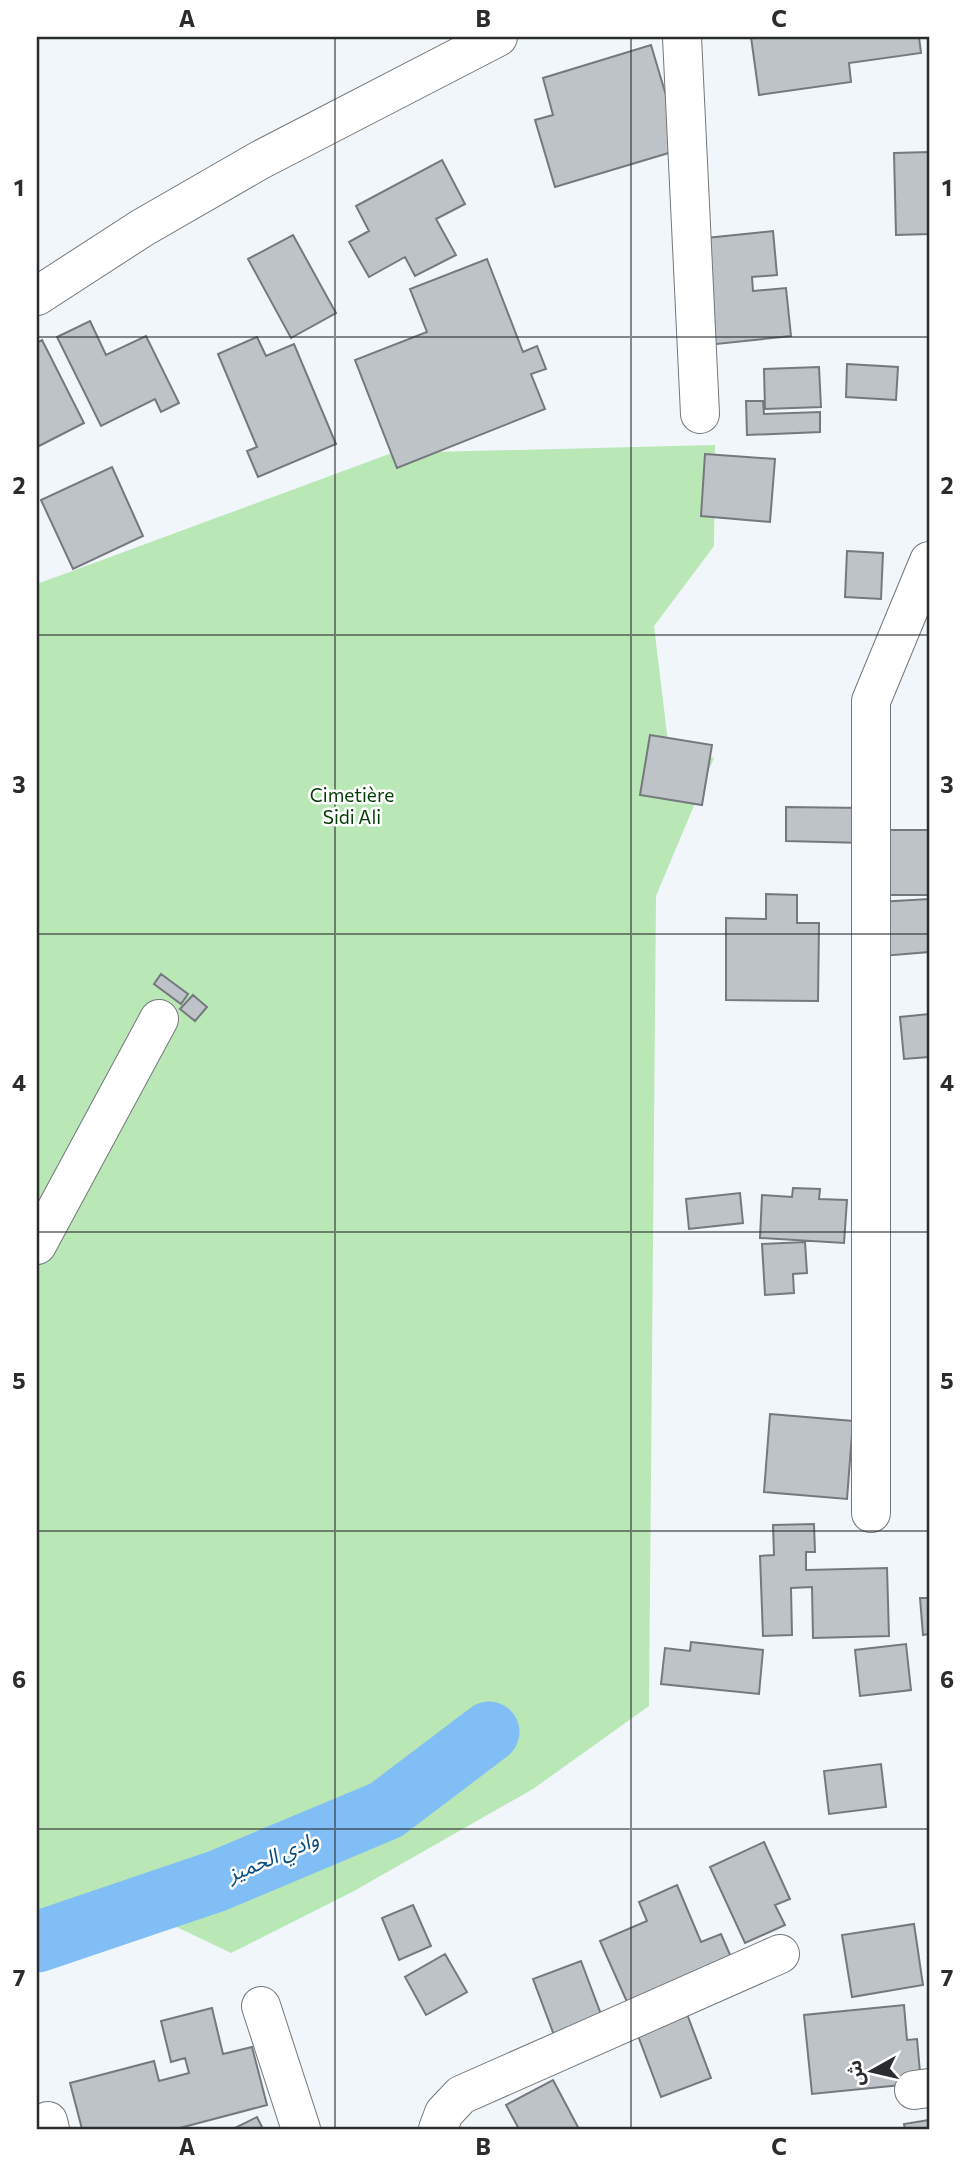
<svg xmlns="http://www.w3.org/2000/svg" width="966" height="2166" font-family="Commissioner,'Noto Sans Arabic',sans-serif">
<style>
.green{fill:#b9e7b6}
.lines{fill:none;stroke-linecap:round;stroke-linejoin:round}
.river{stroke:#82bef6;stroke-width:61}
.building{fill:#bec3c7;stroke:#75797d;stroke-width:2}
.minor-casing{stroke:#73787b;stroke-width:40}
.major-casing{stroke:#73787b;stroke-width:40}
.minor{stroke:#fff;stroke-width:38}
.major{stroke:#fff;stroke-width:38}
.grid{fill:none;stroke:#2a2c2e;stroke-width:2;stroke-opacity:0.55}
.labels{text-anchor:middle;stroke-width:5;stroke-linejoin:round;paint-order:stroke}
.park-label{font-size:19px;fill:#003c01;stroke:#fff}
.water-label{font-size:21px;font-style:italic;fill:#084d81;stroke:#fff}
.neatline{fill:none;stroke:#2a2c2e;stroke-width:2.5}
.grid-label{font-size:23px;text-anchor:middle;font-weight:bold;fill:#2a2c2e}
</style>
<rect width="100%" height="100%" fill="#f1f6fa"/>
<path class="green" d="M715,445L714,546L654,626L668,742L714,758L656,896L649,1706L533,1789L354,1891L231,1953L120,1900L62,1910L37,1927V584L392,453Z"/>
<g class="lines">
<path class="river" d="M37,1942L217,1881L386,1810L489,1732"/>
</g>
<path class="building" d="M751,37H919L921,53L849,63L851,82L759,95Z
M651,45L682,149L555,187L535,120L553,115L543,78Z
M929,152V234L896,235L894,153Z
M442,160L465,204L436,219L456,255L415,276L405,257L369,277L349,242L369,231L356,206Z
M773,231L777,275L752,277L753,291L786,288L791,336L707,345L697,239Z
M293,235L336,313L291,338L248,259Z
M487,259L523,352L537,346L546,369L531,374L545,409L397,468L355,360L427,332L410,289Z
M90,321L106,355L146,336L179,403L161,412L155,399L101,426L57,337Z
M257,337L266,356L294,344L336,444L258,477L247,451L257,447L218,354Z
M42,340L84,423L37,447V343Z
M847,364L898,367L896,400L846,397Z
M819,367L821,407L765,409L764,369Z
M746,401H763L764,414L820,412V432L747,435Z
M705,454L775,459L770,522L701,516Z
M112,467L143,536L73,569L41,500Z
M847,551L883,553L881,599L845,597Z
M650,735L712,745L702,805L640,795Z
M786,807L865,808L864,843L786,841Z
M879,830H929V895H879Z
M766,894L797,895V923H819L818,1001L726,1000V918L766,919Z
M929,899V952L882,956L878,902Z
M161,974L188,994L181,1004L154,984Z
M193,995L207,1007L195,1021L180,1009Z
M929,1014V1057L904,1059L900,1017Z
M793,1188L820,1189L819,1199L847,1200L844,1243L760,1238L762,1195L792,1197Z
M740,1193L743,1223L689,1229L686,1199Z
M805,1242L807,1273L793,1274L794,1293L765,1295L762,1244Z
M770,1414L853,1421L847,1499L764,1492Z
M814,1524L815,1552H806V1570L887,1568L889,1636L813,1638L812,1587L791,1588L792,1635L763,1636L760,1556L774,1555L773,1525Z
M920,1598H929V1634L923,1635Z
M691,1642L763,1650L759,1694L661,1684L665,1648L690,1651Z
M906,1644L911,1690L860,1696L855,1650Z
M881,1764L886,1807L829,1814L824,1771Z
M764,1842L790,1899L775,1905L785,1925L745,1943L710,1867Z
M677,1885L701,1942L721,1934L731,1957L627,2002L600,1941L647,1921L639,1902Z
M413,1905L431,1946L399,1960L382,1918Z
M914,1924L923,1985L852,1997L842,1935Z
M445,1954L467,1992L426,2015L405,1977Z
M581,1961L602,2017L554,2035L533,1979Z
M904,2005L907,2040L917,2039L921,2083L812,2094L804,2015Z
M212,2008L223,2054L252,2047L267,2105L176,2129H82L70,2083L154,2061L159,2081L189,2073L185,2058L171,2062L161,2021Z
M687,2014L711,2078L661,2097L637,2033Z
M553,2080L579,2129H519L506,2105Z
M257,2117L263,2129H233Z
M929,2120V2129H905L904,2124Z"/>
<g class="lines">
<defs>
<path id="minor" d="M682,37L700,414
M37,1245L159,1019
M871,1513V701L929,561
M261,2006L301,2129
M914,2090L929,2088
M48,2121L50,2129
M438,2129L444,2113L461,2095L780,1954"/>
<path id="major" d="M37,296L142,228L260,160L498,37"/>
</defs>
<use href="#minor" class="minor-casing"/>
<use href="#major" class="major-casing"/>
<use href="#minor" class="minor"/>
<use href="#major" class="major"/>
</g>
<path class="grid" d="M335,37V2129M631,37V2129M37,337H929M37,635H929M37,934H929M37,1232H929M37,1531H929M37,1829H929"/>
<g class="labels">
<g class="park-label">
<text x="352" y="802">Cimetière<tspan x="352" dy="22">Sidi Ali</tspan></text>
</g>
<g class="water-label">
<text transform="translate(273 1857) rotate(-23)" y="7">وادي الحميز</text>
</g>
</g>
<rect width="966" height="2166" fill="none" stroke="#ffffff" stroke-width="77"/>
<g transform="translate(872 2071) rotate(262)" stroke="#ffffff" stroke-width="5" paint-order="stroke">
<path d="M0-5L12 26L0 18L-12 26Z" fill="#2a2c2e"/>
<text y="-10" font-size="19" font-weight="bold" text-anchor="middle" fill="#2a2c2e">ش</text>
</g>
<rect x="38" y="38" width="890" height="2090" class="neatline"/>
<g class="grid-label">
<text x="187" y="27">A</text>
<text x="483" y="27">B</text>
<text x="779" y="27">C</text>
<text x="19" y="196">1</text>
<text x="947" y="196">1</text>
<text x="19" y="494">2</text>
<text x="947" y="494">2</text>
<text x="19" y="793">3</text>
<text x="947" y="793">3</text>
<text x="19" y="1091">4</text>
<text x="947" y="1091">4</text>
<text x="19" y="1389">5</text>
<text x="947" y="1389">5</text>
<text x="19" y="1688">6</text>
<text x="947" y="1688">6</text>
<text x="19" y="1986">7</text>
<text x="947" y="1986">7</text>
<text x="187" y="2155">A</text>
<text x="483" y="2155">B</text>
<text x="779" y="2155">C</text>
</g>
</svg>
